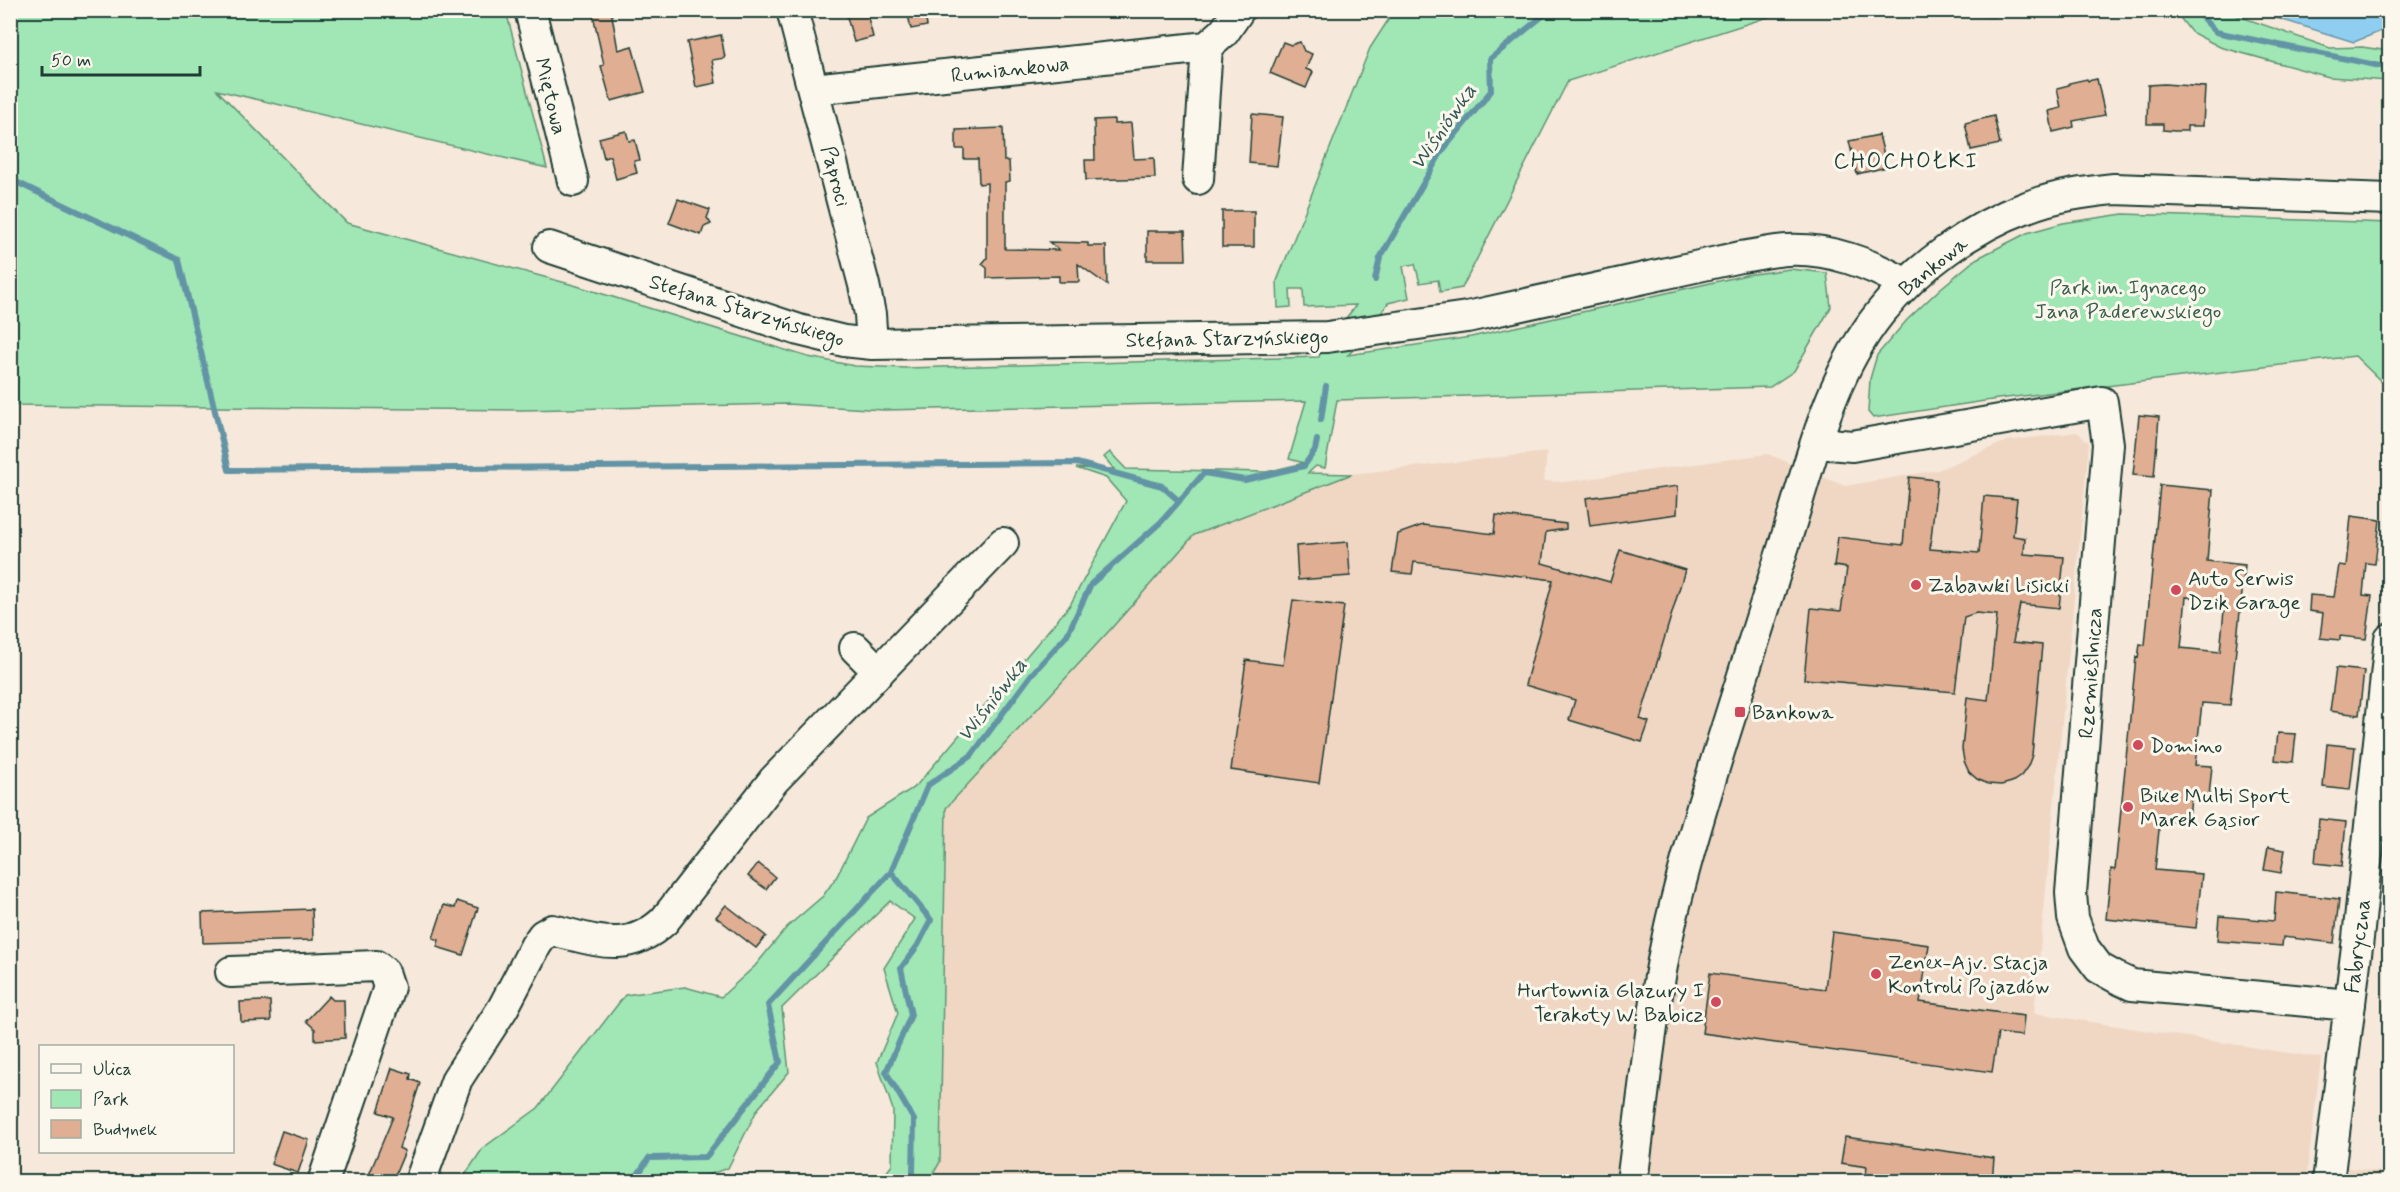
<svg xmlns="http://www.w3.org/2000/svg" width="2400" height="1192" font-family="Mynerve,sans-serif">
<style>
.built{fill:#efd7c4}
.green{fill:#a0e7b5;stroke:#609274;stroke-width:1.5}
.water{fill:#90cef1;stroke:#6394a5;stroke-width:1.5}
.lines{fill:none;stroke-linecap:round;stroke-linejoin:round}
.stream{stroke:#6394a5;stroke-width:6}
.building{fill:#e0ae92;stroke:#1f3d34;stroke-width:1.5;fill-rule:evenodd}
.minor-casing{stroke:#1f3d34;stroke-width:34}
.minor{stroke:#fbf7ec;stroke-width:30}
.poi-dot{fill:#d1495b;stroke:#fbf7ec;stroke-width:2}
.labels{text-anchor:middle;stroke-width:6;stroke-linejoin:round;paint-order:stroke}
.street-label{font-size:21px;fill:#1f3d34;stroke:#fbf7ec}
.park-label{font-size:21px;fill:#395f4e;stroke:#fbf7ec}
.poi-label{font-size:21px;fill:#1f3d34;stroke:#fbf7ec;text-anchor:start}
.water-label{font-size:22px;font-style:italic;fill:#365a5a;stroke:#fbf7ec}
.neighbourhood-label{font-size:22px;letter-spacing:1.5px;fill:#1f3d34;stroke:#fbf7ec}
</style>
<rect width="100%" height="100%" fill="#f6e8da"/>
<filter id="ink" filterUnits="userSpaceOnUse"><feTurbulence type="fractalNoise" baseFrequency=".0167" numOctaves="2"/><feDisplacementMap in="SourceGraphic" scale="12" xChannelSelector="R" yChannelSelector="G"/><feConvolveMatrix kernelMatrix="1 2 1 2 8 2 1 2 1" color-interpolation-filters="sRGB"/></filter>
<g filter="url(#ink)">
<path class="built" d="M2077,432L2089,443L2034,1013L2321,1058L2307,1173L2342,1167L2390,1173L2389,1182H929L940,1162L945,808L1109,631L1194,535L1352,474L1547,452L1544,481L1565,482L1768,454L1845,486L1938,470L2007,441Z"/>
<path class="green" d="M11,11H506L547,168L217,90L347,223L577,286L808,357L855,366L906,368L1319,357C1325,337 1345,322 1356,305L1304,307L1303,289H1290L1291,307L1278,308L1277,281L1370,48L1394,11H1787L1568,81L1462,288L1440,292L1438,280L1420,283L1415,264L1403,266L1409,298L1388,303L1364,339L1348,355L1471,337L1746,275L1790,269L1827,273L1831,307L1794,371L1770,387L1337,400L1325,468L1316,466L1308,473L1352,474L1194,535L1109,631L946,808L940,1162L929,1181H880L892,1165L893,1110L877,1062L898,1013L884,968L915,919L890,901L782,1008L789,1072L757,1110L728,1168L691,1181H461L483,1148L538,1108L625,995L685,987L721,997L755,966L787,927L823,896L837,876L866,818L916,786L1070,605L1126,501L1106,478L1076,468L1114,469L1104,457L1110,452L1126,469L1266,472L1304,463L1289,459L1306,401L884,410L787,404L522,410L11,405Z
M1881,11H1992L1994,17Z
M2175,11H2224L2330,48L2362,47L2389,51V81L2329,77L2220,47L2191,32Z
M2123,214L2389,223V389L2355,356L1998,399L1873,418L1868,412L1870,379L1877,355L1907,320L1941,288L1976,259L2027,233L2063,223Z"/>
<path class="water" d="M2254,11H2389V28L2354,42Z"/>
<g class="lines">
<path class="stream" d="M2195,10L2216,32L2390,68
M10,179L179,260L229,470L1077,463L1162,486L1179,501
M1375,280L1380,258L1442,151L1491,91L1490,59L1550,10
M1321,420L1326,386
M633,1182L649,1158L706,1157L780,1062L768,1005L891,872
M905,1182L913,1174L914,1120L886,1072L911,1015L901,968L918,945L931,920L891,872L928,785L972,755L1031,675L1067,635L1091,584L1161,522L1204,473L1245,480L1304,466L1315,450L1317,440"/>
</g>
<path class="building" d="M592,10H611L618,50L632,46L645,92L611,101L601,66L604,65Z
M845,10H866L873,37L854,42Z
M907,10H924L927,26L911,29Z
M721,35L725,58L712,60L716,83L696,87L687,42Z
M1283,42L1291,45L1300,42L1304,51L1312,54L1306,69L1313,72L1306,88L1270,73Z
M2087,79L2088,81L2097,79L2105,115L2073,121L2074,127L2053,132L2049,111L2061,108L2057,88L2069,85V83Z
M2164,84L2205,87L2203,126H2187V131H2175L2163,130V124H2147L2148,85Z
M1252,114L1283,117L1277,166L1249,163Z
M1994,116L2000,144L1971,150L1965,123Z
M1114,119V124L1131,123L1134,159L1154,158L1155,178L1086,180L1085,160H1095L1094,120Z
M1003,128L1004,161H1009L1010,181L1005,182V249L1059,250L1049,242L1088,243V246H1106L1107,285L1078,264L1079,282H1059V276L987,278V268L982,264L987,258V183L979,184L978,159H964V149H956V130Z
M626,131L629,141L635,140L640,160L634,161L637,173L616,179L610,156L604,158L599,138Z
M1879,135L1887,167L1857,174L1849,141Z
M678,199L710,210L707,218L711,224L704,227L701,235L669,223Z
M1222,211H1254V247H1222Z
M1147,231H1185L1186,260H1147Z
M2139,415L2159,417L2154,477L2133,475Z
M1909,477L1937,480L1930,549L1979,553L1984,496L2017,499L2013,536L2025,538L2024,554L2064,557L2059,608L2020,604L2013,642L2042,645L2032,755L2028,766L2021,776L2012,782L2001,785L1988,784L1977,779L1969,772L1964,761L1962,749L1967,697L1988,700L1997,615L1976,613L1964,617L1955,692L1804,679L1811,608L1841,611L1847,568L1834,566L1838,537L1903,545Z
M2160,485L2213,490L2207,561L2245,565L2230,705L2202,703L2195,765L2212,766L2209,796L2191,794L2189,823L2160,820L2155,870L2202,874L2196,928L2106,919L2111,869L2115,870L2136,657L2138,658L2140,644L2145,645ZM2186,597L2225,600L2220,652L2181,648Z
M1678,486L1677,514L1590,526L1586,498Z
M1496,515L1566,524V529L1546,532L1542,563L1610,582L1620,550L1685,570L1640,719L1649,722L1642,742L1569,720L1575,700L1525,685L1553,580L1414,562L1412,574L1392,572L1398,534L1423,525L1494,534Z
M2351,516L2380,520L2375,564L2366,563L2363,595L2372,596L2366,639L2340,636V640L2320,638L2323,613L2309,611L2310,595L2334,597L2339,565L2346,566Z
M1348,542L1350,576L1298,580L1296,546Z
M1293,600L1344,606L1319,783L1231,770L1246,660L1283,665Z
M2336,668L2364,671L2359,715L2330,711Z
M2278,733L2296,734L2293,762L2275,760Z
M2327,744L2355,747L2350,790L2323,787Z
M2319,819L2346,822L2342,866L2315,863Z
M2268,847L2285,850L2281,873L2264,870Z
M758,863L775,877L766,889L748,876Z
M2276,892L2339,899L2334,943L2283,937L2282,946L2217,941L2219,916L2274,921Z
M457,901L478,908L463,955L437,947L439,940L433,938L444,905L455,908Z
M726,905L766,936L756,948L716,917Z
M312,909L313,940L203,943L202,913Z
M1832,932L1929,945L1920,1002L2024,1016L2022,1036L1998,1033L1992,1072L1702,1033L1710,973L1825,989Z
M329,996L333,1000H344L345,1038L315,1040V1029L306,1021Z
M261,1001H270L271,1021L241,1022L240,1002Z
M392,1068L411,1074L410,1079L420,1083L399,1148L405,1151L392,1182H366L393,1117L378,1112Z
M282,1131L309,1140L298,1173L271,1164Z
M1845,1137L1994,1158L1992,1182H1865L1867,1167L1841,1163Z"/>
<g class="lines">
<defs>
<path id="minor" d="M530,10L573,181
M792,10L864,285L870,314L872,344
M813,89L1207,47L1224,32L1239,10
M1198,179L1207,47
M549,247L799,330L844,341L872,344L1327,337L1467,317L1740,257C1756,255 1771,251 1787,250C1830,248 1869,263 1906,284
M1818,443L1852,446L2102,402L2108,444L2071,893L2073,918L2084,948L2099,968L2117,978L2132,985L2350,1005
M855,648L879,672
M231,972L376,966L384,972L389,987L323,1182
M420,1182L457,1079L503,1008L536,945L543,935L552,930C596,940 627,955 664,921L774,780L1003,543
M1632,1182C1643,1099 1651,1016 1668,935C1681,875 1699,816 1717,758C1740,686 1762,614 1785,542C1810,465 1828,378 1880,313C1917,267 1972,227 2027,207C2055,196 2085,192 2114,189L2390,199
M2328,1182L2358,938L2390,639"/>
</defs>
<use href="#minor" class="minor-casing"/>
<use href="#minor" class="minor"/>
</g>
</g>
<g class="poi-dot">
<circle cx="1916" cy="585" r="6"/>
<circle cx="2176" cy="590" r="6"/>
<rect x="1734" y="706" width="12" height="12" rx="3"/>
<circle cx="2138" cy="745" r="6"/>
<circle cx="2128" cy="807" r="6"/>
<circle cx="1876" cy="974" r="6"/>
<circle cx="1716" cy="1002" r="6"/>
</g>
<g class="labels">
<g class="street-label">
<text transform="translate(1010 69) rotate(-6)" y="7">Rumiankowa</text>
<text transform="translate(551 96) rotate(76)" y="7">Miętowa</text>
<text transform="translate(836 176) rotate(75)" y="7">Paproci</text>
<text transform="translate(1933 266) rotate(-39)" y="7">Bankowa</text>
<text transform="translate(747 310) rotate(17)" y="7">Stefana Starzyńskiego</text>
<text transform="translate(1227 338) rotate(-1)" y="7">Stefana Starzyńskiego</text>
<text transform="translate(2090 673) rotate(-86)" y="7">Rzemieślnicza</text>
<text transform="translate(2357 946) rotate(-83)" y="7">Fabryczna</text>
</g>
<g class="park-label">
<text x="2128" y="294">Park im. Ignacego<tspan x="2128" dy="24">Jana Paderewskiego</tspan></text>
</g>
<g class="poi-label">
<text x="2188" y="585">Auto Serwis<tspan x="2188" dy="24">Dzik Garage</tspan></text>
<text x="1928" y="592">Zabawki Lisicki</text>
<text x="1752" y="719">Bankowa</text>
<text x="2150" y="752">Domino</text>
<text x="2140" y="802">Bike Multi Sport<tspan x="2140" dy="24">Marek Gąsior</tspan></text>
<text x="1888" y="969">Zenex-Ajv. Stacja<tspan x="1888" dy="24">Kontroli Pojazdów</tspan></text>
<text x="1704" y="997" text-anchor="end">Hurtownia Glazury I<tspan x="1704" dy="24">Terakoty W. Babicz</tspan></text>
</g>
<g class="water-label">
<text transform="translate(1442 126) rotate(-55)" y="8">Wiśniówka</text>
<text transform="translate(991 699) rotate(-52)" y="8">Wiśniówka</text>
</g>
<g class="neighbourhood-label">
<text x="1906" y="168">CHOCHOŁKI</text>
</g>
</g>
<rect width="2400" height="1192" fill="none" stroke="#fbf7ec" stroke-width="36"/>
<rect x="18" y="18" width="2364" height="1156" fill="none" stroke="#1f3d34" stroke-width="2" filter="url(#ink)"/>
<rect x="39" y="1045" width="195" height="108" fill="#fbf7ec" stroke="#a3ada2" stroke-width="1.5"/>
<rect x="51" y="1064" width="30" height="9" fill="#fbf7ec" stroke="#a3ada2" stroke-width="1.5"/>
<text x="93" y="1075" font-size="18" fill="#1f3d34">Ulica</text>
<rect x="51" y="1090" width="30" height="18" fill="#a0e7b5" stroke="#a3ada2" stroke-width="1.5"/>
<text x="93" y="1105" font-size="18" fill="#1f3d34">Park</text>
<rect x="51" y="1120" width="30" height="18" fill="#e0ae92" stroke="#a3ada2" stroke-width="1.5"/>
<text x="93" y="1135" font-size="18" fill="#1f3d34">Budynek</text>
<path d="M42 66v9h158v-9" fill="none" stroke="#1f3d34" stroke-width="3"/>
<text x="51" y="66" font-size="18" fill="#1f3d34" stroke="#fbf7ec" stroke-width="4.5" paint-order="stroke">50 m</text>
</svg>
